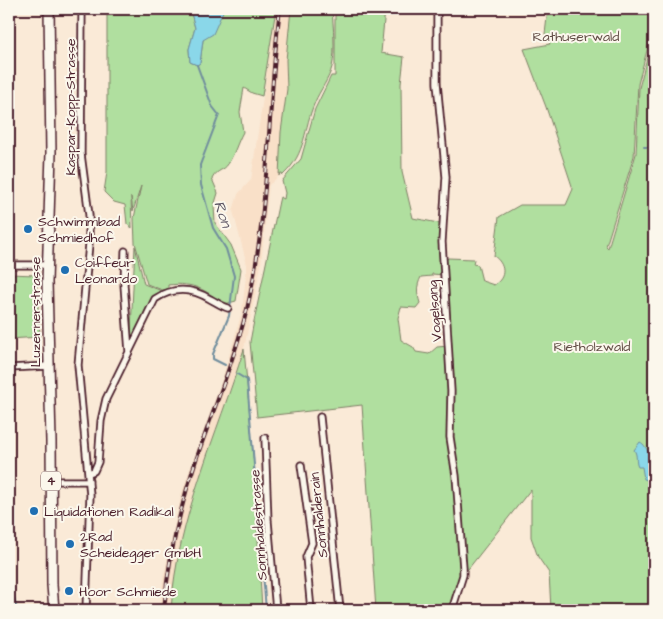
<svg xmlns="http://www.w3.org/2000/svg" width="663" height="619" font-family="'Architects Daughter',sans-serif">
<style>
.built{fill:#f9e0c8}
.green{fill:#b0df9f;stroke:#7d7f65;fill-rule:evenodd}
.water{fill:#8ad7e9;stroke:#708d9d}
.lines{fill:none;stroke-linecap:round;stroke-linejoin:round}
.stream{stroke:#708d9d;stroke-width:2}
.street-casing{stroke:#4a1f2b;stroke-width:9}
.primary-casing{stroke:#4a1f2b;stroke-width:12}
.street{stroke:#fbf7ec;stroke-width:5.5}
.primary{stroke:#fbf7ec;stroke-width:9}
.rail-casing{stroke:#4a1f2b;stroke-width:4}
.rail{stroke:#fbf7ec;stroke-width:2;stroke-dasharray:5.5;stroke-linecap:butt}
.poi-dot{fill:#1f6fb2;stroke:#fbf7ec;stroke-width:2}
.labels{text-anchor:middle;stroke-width:4;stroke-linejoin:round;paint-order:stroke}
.shield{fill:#fbf7ec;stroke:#7f6065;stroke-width:1}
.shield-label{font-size:12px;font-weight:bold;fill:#4a1f2b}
.park-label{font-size:14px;fill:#644f48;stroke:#fbf7ec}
.street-label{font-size:14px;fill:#4a1f2b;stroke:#fbf7ec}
.poi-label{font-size:14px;fill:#4a1f2b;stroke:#fbf7ec;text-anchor:start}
.water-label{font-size:15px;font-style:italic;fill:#5d5664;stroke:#fbf7ec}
</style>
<rect width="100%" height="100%" fill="#faead7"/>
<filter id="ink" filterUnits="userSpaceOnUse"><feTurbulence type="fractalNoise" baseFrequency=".02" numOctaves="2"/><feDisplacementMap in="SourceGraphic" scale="10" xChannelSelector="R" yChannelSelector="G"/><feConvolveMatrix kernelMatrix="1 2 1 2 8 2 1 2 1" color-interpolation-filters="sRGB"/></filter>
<g filter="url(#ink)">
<path class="built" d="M276,9H291L286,60L287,89L281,132L279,176L269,185L261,265L244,349L192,499L182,539L171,610H160L163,579L182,492L221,383L242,312L247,265L233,211L238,194L251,180Z"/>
<path class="green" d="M107,9H190L195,28L189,49L190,62L197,65L200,63L203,40L208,35L224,9H276L262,96L252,93L244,88L240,112L243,132C237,143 235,153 228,164C224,171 217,169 212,179L218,193L214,206L215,223L231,245L241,269L236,301L225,304C204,290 195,282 168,285V289L162,290L147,284L135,243L134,218L141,186L133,211L131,197L132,228L127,224L125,205L114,202L104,192L107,172Z
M291,9H332C333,26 336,50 332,67C329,79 320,90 315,102C303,129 307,153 283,175L280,173L279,176L281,132L287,89L286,60Z
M335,9H385L381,53L404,57L401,84L402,172L413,218L443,224L444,275L432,274V276L421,277C416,287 417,293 420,303L416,308L401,307L398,318L401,340L413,347L416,352L429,354L437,347L448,346L461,574L450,610H376L362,405L257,417L250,342L253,326L279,201L280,197L284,199L285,193L282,181L301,159L315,109L331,76H335Z
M548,9H654V610H551L549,573L538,557L531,537V489L465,573L453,452L445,261L448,258L474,259L473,264L478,265L482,281L494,285C507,277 505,264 494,256L499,217L520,205H566L573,189L546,107L524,49L550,44L545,34ZM650,39H652L639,88L636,154L608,248L606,246L634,156L638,84Z
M135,246L144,284L162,291L149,303L132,345L131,330Z
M9,274L36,275L40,337L9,339Z
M244,349L253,452L262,610H171C177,519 217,435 244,349Z"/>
<path class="water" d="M190,9H224L213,34L203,40L200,63L197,65L190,62L189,49L195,28Z
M640,442C648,445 654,467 654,476L648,480L644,479L642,467H638C635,462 638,455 634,450Z"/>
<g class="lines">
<path class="stream" d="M197,65L212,106L219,115L200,165L201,185L213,228L226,249L234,276L229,316L213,354V359L225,365
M644,147H654
M237,374L247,380L266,610
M9,573L16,607"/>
<defs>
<path id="street" d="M82,9L81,154L89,215V244L78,365L90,495L86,610
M437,9V83L446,177L442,242L451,391L450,437L456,476L463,568V575L452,610
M125,251L124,285L129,352
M9,265H47
M9,368L49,366
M320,417L340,610
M265,438L268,521L276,610
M301,465L312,543L306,557L311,610
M89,473L94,471L98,462L101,421L106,399L155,299C173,287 192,288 210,299C216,302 221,306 228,308
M51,481H89"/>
<path id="primary" d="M49,9L51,153L47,282L51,441L52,585L54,610"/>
</defs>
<use href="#street" class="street-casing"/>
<use href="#primary" class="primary-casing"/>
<use href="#street" class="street"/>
<use href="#primary" class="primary"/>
<defs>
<path id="rail" d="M164,610C168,560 179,511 195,463C212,412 234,362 247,309C270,211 267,108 280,9"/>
</defs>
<use href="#rail" class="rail-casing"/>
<use href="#rail" class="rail"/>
</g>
</g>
<g class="poi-dot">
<circle cx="28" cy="229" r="5"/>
<circle cx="65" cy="270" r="5"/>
<circle cx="34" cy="511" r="5"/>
<circle cx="70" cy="544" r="5"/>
<circle cx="69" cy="591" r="5"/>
</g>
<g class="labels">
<rect class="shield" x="41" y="471.5" width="20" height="19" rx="4"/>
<g class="shield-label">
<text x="51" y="485">4</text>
</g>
<g class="park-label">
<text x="576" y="41">Rathuserwald</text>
<text x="592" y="351">Rietholzwald</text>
</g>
<g class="street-label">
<text transform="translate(70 107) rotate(-90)" y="5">Kaspar-Kopp-Strasse</text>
<text transform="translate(434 311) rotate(-94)" y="5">Vogelsang</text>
<text transform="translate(35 312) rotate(-90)" y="5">Luzernerstrasse</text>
<text transform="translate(318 515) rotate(-96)" y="5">Sonnhalderain</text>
<text transform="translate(258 525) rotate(-94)" y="5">Sonnhaldestrasse</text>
</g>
<g class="poi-label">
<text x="38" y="226">Schwimmbad<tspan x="38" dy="16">Schmiedhof</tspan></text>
<text x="75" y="267">Coiffeur<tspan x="75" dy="16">Leonardo</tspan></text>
<text x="44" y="516">Liquidationen Radikal</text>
<text x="80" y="541">2Rad<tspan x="80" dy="16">Scheidegger GmbH</tspan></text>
<text x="79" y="596">Hoor Schmiede</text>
</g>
<g class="water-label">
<text transform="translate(223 214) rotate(71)" y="5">Ron</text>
</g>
</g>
<rect width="663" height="619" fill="none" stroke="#fbf7ec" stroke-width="30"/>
<rect x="15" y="15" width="633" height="589" fill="none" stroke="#4a1f2b" stroke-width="2" filter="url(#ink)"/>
</svg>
